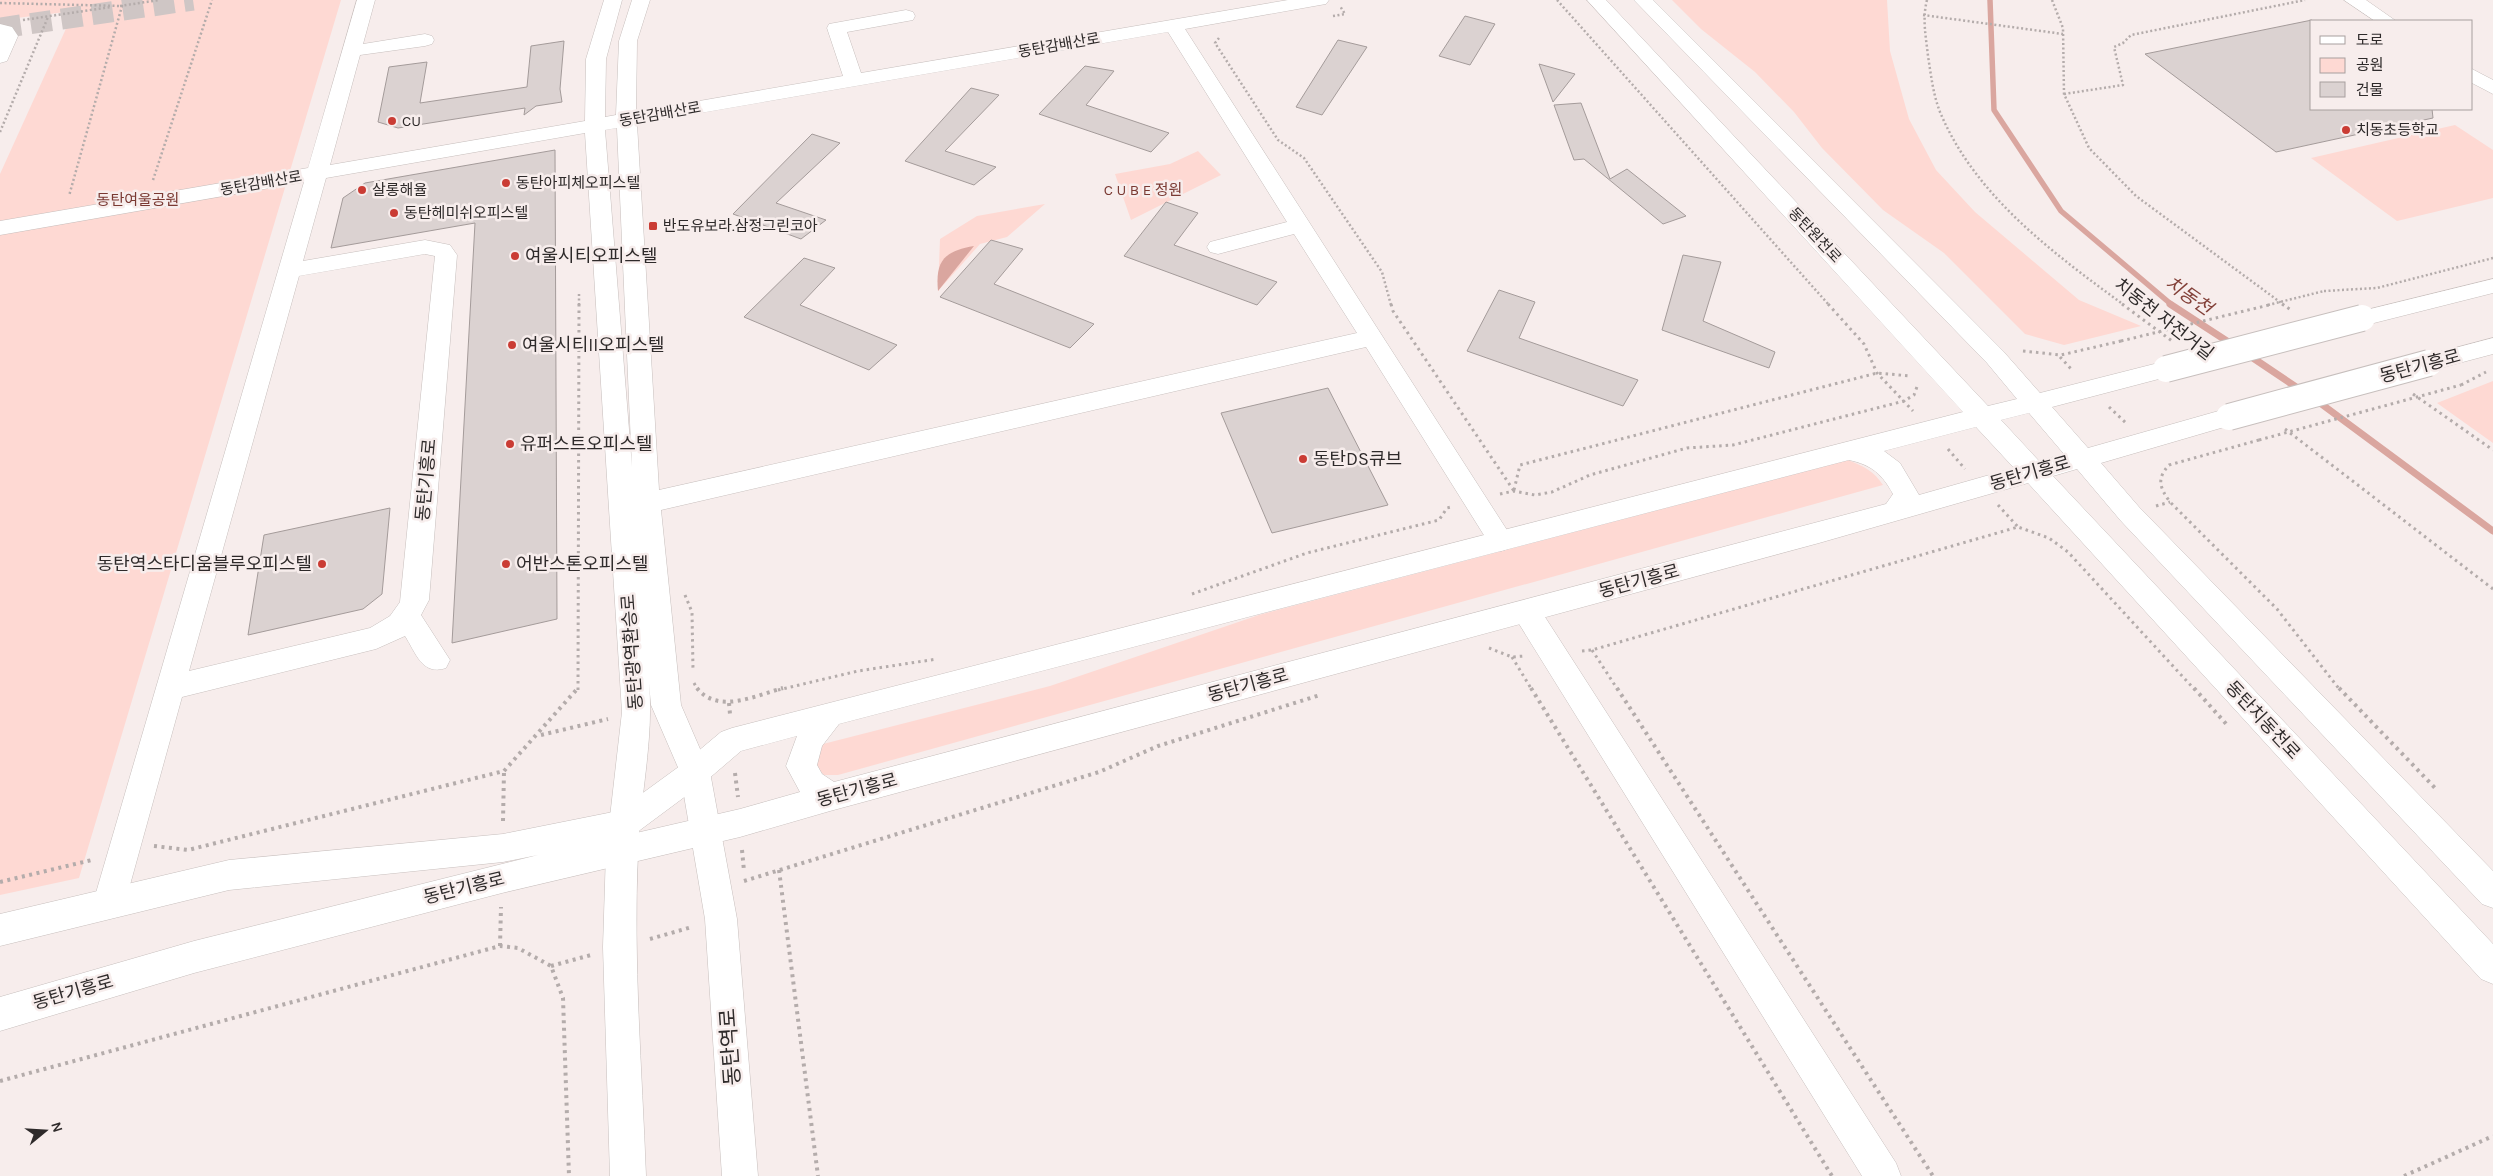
<svg xmlns="http://www.w3.org/2000/svg" width="2493" height="1176" font-family="Karla,'Noto Sans KR',sans-serif">
<style>
.green{fill:#fed9d3}
.water{fill:#daa69f}
.lines{fill:none;stroke-linecap:round;stroke-linejoin:round}
.stream-far1{stroke:#daa69f;stroke-width:5.5}
.stream{stroke:#daa69f;stroke-width:7}
.building{fill:#dbd2d1;stroke:#a49b9a}
.highway-tunnel{stroke:#cfc6c5;stroke-width:21;stroke-dasharray:21 10;stroke-linecap:butt}
.minor-casing{stroke:#c7bfbd;stroke-width:1}
.major-casing{stroke:#c7bfbd;stroke-width:1}
.path-far2{stroke:#b4acab;stroke-width:2.5;stroke-dasharray:2 2.5;stroke-linecap:butt}
.path-far1{stroke:#b4acab;stroke-width:3;stroke-dasharray:2.5 4;stroke-linecap:butt}
.path{stroke:#b4acab;stroke-width:4;stroke-dasharray:3 4.5;stroke-linecap:butt}
.minor{fill:#fff;fill-rule:evenodd}
.major{fill:#fff;fill-rule:evenodd}
.major-bridge-casing{stroke:#c7bfbd;stroke-width:28;stroke-linecap:butt}
.path-bridge-far1{stroke:#b4acab;stroke-width:2.5;stroke-dasharray:2 2.5;stroke-linecap:butt}
.path-bridge{stroke:#b4acab;stroke-width:3;stroke-dasharray:2.5 4;stroke-linecap:butt}
.major-bridge{stroke:#fff;stroke-width:26}
.poi-dot{fill:#ca3c34;stroke:#f7edec;stroke-width:2}
.labels{text-anchor:middle;stroke-width:5;stroke-linejoin:round;paint-order:stroke}
.far-street-label{font-size:15px;fill:#2e2a2a;stroke:#f7edec}
.far-poi-label{font-size:15px;fill:#2e2a2a;stroke:#f7edec;text-anchor:start}
.far-park-label{font-size:15px;fill:#7a3932;stroke:#f7edec}
.poi-label{font-size:18px;fill:#2e2a2a;stroke:#f7edec;text-anchor:start}
.street-label{font-size:18px;fill:#2e2a2a;stroke:#f7edec}
.water-label{font-size:19px;font-style:italic;fill:#834139;stroke:#f7edec}
.near-street-label{font-size:21px;fill:#2e2a2a;stroke:#f7edec}
</style>
<rect width="100%" height="100%" fill="#f7edec"/>
<path class="green" d="M0,0H341L79,878L0,895V174L74,11L0,20Z
M1672,0H1887L1890,51L1909,119L1936,170L1975,212L2079,300L2141,326L2064,345L2025,334L1944,253L1883,210L1822,148L1794,112L1755,72L1701,29Z
M2455,125L2493,150V198L2397,221L2311,158Z
M1198,151L1221,175L1131,220L1115,174L1170,164Z
M1045,204L1007,237L980,244L938,291L940,239L977,216Z
M2493,381V443L2437,403Z
M1848,460C1863,466 1874,471 1883,485L838,775H824L816,767V757L823,744L1050,686L1259,615Z"/>
<path class="water" d="M974,246L938,291C935,260 945,251 974,246Z"/>
<g class="lines">
<path class="stream-far1" d="M1990,0L1994,110L2061,211L2172,305"/>
<path class="stream" d="M2170,304L2233,345
M2247,354L2302,391
M2316,400L2493,531"/>
</g>
<path class="building" d="M1465,16L1495,24L1470,65L1439,56Z
M2312,20V109H2432L2433,118L2276,152L2145,54Z
M1338,40L1367,47L1322,115L1296,107Z
M564,41L560,89L562,102L536,106L524,115L525,108L398,128L378,122L389,67L427,62L420,103L527,87L531,46Z
M1539,64L1575,74L1553,102Z
M1085,66L1114,71L1086,105L1169,133L1151,152L1039,114Z
M971,88L999,95L945,151L996,167L974,185L905,161Z
M1581,103L1610,179L1627,169L1686,216L1663,224L1584,159L1574,160L1554,105Z
M812,134L840,143L776,203L826,220L801,239L733,214Z
M555,150L557,619L452,643L475,223L331,248L343,198L365,183Z
M1166,202L1198,213L1174,245L1277,282L1257,305L1124,256Z
M991,240L1023,249L994,284L1094,324L1070,348L940,297Z
M1683,255L1721,262L1703,321L1775,352L1769,368L1662,330Z
M804,258L835,268L800,305L897,345L869,370L744,317Z
M1499,290L1535,302L1519,338L1638,380L1623,406L1467,351Z
M1328,388L1388,505L1272,533L1221,413Z
M390,508L382,594L363,609L248,635L264,535Z"/>
<g class="lines">
<path class="highway-tunnel" d="M0,28L193,0"/>
<defs>
<path id="minor" d="M357,0H375L363,44L425,34L432,36L434,40L432,44L425,46L360,55L330,165L585,121L586,59L604,0H622L606,59L605,117L616,115L619,41L632,0H650L637,41L636,112L843,76L827,28L829,24L906,10L913,12L915,16L913,20L847,32L861,73L1288,0H1329L1326,4L1320,5L1185,29L1514,541L1510,548L1501,551L1492,548L1366,347L661,510L681,705L710,772L737,919L758,1176H722L705,919L680,772L651,705L649,683C654,740 640,796 638,853C633,961 642,1069 646,1176H610L603,947L606,852L622,712L585,133L326,178L303,261L425,240L450,245L457,255L429,600L421,615L450,660L446,668C422,676 416,653 405,636L376,649L182,697L125,903L120,914L109,918L98,914L93,903L304,182L0,235V221L308,168ZM1168,32L1287,222L1210,242L1207,247L1210,252L1218,254L1294,234L1357,333L659,490L637,124ZM617,128L632,467L605,130ZM425,254L435,256L400,602L390,616L370,628L189,671L299,276Z
M2344,0H2366L2396,21H2375Z
M0,24L12,27L18,36L7,61L0,63Z
M2472,69L2493,80V94L2472,83Z
M1526,600L1536,603L1896,1163L1901,1176H1862L1516,619L1512,611L1516,603Z"/>
<path id="major" d="M1587,0H1606L1988,406L2017,399L1987,363L1634,0H1653L2003,351L2040,393L2166,361L2174,363L2178,369L2174,375L2052,407L2088,448L2229,408L2238,411L2241,417L2238,423L2101,463L2139,507L2493,871V908L2482,904L2121,521L2077,469L2053,476L2493,944V984L2481,979L2028,483L1819,543L830,811L740,837L502,893L194,973L0,1031V997L194,941L538,855L503,862L229,890L0,946V914L229,860L503,834L618,811L684,763L721,732L732,728L1963,412ZM2029,413L2064,454L2039,461L2001,420ZM1976,427L2014,468L1919,495L1900,463L1884,451ZM1849,460C1872,465 1882,474 1893,494L1886,504L834,782L822,774L817,765L822,746L839,724ZM797,736L786,766L800,792L740,809L636,833L706,781L741,751Z
M2493,279V293L2362,326L2354,323L2350,318L2354,313Z
M2493,338V354L2429,371L2421,369L2417,363L2421,357Z"/>
</defs>
<use href="#minor" class="minor-casing"/>
<use href="#major" class="major-casing"/>
<path class="path-far2" d="M1557,0L1829,305
M1927,0C1922,19 1926,37 1928,56C1931,75 1933,94 1940,112C1975,196 2053,253 2124,305
M2052,0L2063,28L2064,94L2089,148L2136,196L2284,305
M0,3L122,6L69,196
M120,6L159,0
M1923,15L2063,34
M1333,16L1345,14L1340,6
M23,20L111,7
M1219,38L1215,43L1278,140L1304,158L1382,272L1391,305
M2064,94L2123,85L2114,47L2123,43L2131,35L2305,0
M0,132L48,17
M153,180L212,0
M2324,291L2377,288L2493,258
M579,305V294"/>
<path class="path-far1" d="M1391,304L1393,311L1514,491
M1828,304L1864,344L1877,373L1913,411
M2122,304L2172,341
M2282,304L2291,310
M2023,351L2061,355L2121,341
M2060,357L2073,371
M2461,385L2486,372
M2413,394L2493,450
M2109,407L2126,423
M2285,429L2493,589
M2259,440L2169,465C2156,479 2160,488 2170,502L2277,609L2340,690
M1948,449L1965,469
M1514,490L1520,465L1877,373L1911,376
M1500,494L1514,491L1535,495L1552,492L1590,475L1687,448L1733,445L1904,401L1914,395L1918,384
M1998,505L2018,527
M2156,506L2170,502
M1192,594L1307,553L1439,520L1447,508L1451,507
M685,595L692,612L693,670
M1489,648L1512,657L1524,656
M1592,650L1618,690
M1582,651L1592,650L2018,527L2049,538L2068,552L2195,690
M1512,657L1532,690
M694,683L698,690
M578,690L579,304
M778,690L858,671L937,659"/>
<path class="path" d="M697,688C718,715 757,695 783,688
M1531,688L1832,1176
M1617,688L1933,1176
M2194,688L2228,726
M2339,688L2437,790
M729,703L730,714
M541,735L608,719
M735,773L738,797
M503,821L504,771
M154,846L188,850L504,771L578,688
M742,850L744,871
M779,870L818,1176
M744,881L1099,772L1158,746L1320,695
M0,882L92,860
M650,939L692,927
M500,946L501,907
M551,966L591,955
M0,1081L500,946L518,948L551,966L563,998L569,1176
M2404,1176L2493,1136"/>
<use href="#minor" class="minor"/>
<use href="#major" class="major"/>
<defs>
<path id="major-bridge" d="M2166,369L2362,318
M2229,417L2429,363"/>
</defs>
<use href="#major-bridge" class="major-bridge-casing"/>
<path class="path-bridge-far1" d="M2268,305L2324,291"/>
<path class="path-bridge" d="M2121,341L2273,304
M2259,440L2461,385"/>
<use href="#major-bridge" class="major-bridge"/>
</g>
<g class="poi-dot">
<circle cx="392" cy="121" r="5"/>
<circle cx="2346" cy="130" r="5"/>
<circle cx="506" cy="183" r="5"/>
<circle cx="362" cy="190" r="5"/>
<circle cx="394" cy="213" r="5"/>
<rect x="648" y="221" width="10" height="10" rx="2.5"/>
<circle cx="515" cy="256" r="5"/>
<circle cx="512" cy="345" r="5"/>
<circle cx="510" cy="444" r="5"/>
<circle cx="1303" cy="459" r="5"/>
<circle cx="322" cy="564" r="5"/>
<circle cx="506" cy="564" r="5"/>
</g>
<g class="labels">
<g class="far-street-label">
<text transform="translate(1059 45) rotate(-10)" y="5">동탄감배산로</text>
<text transform="translate(660 114) rotate(-10)" y="5">동탄감배산로</text>
<text transform="translate(261 183) rotate(-10)" y="5">동탄감배산로</text>
<text transform="translate(1815 235) rotate(47)" y="5">동탄원천로</text>
</g>
<g class="far-poi-label">
<text x="402" y="126">CU</text>
<text x="2356" y="135">치동초등학교</text>
<text x="516" y="188">동탄아피체오피스텔</text>
<text x="372" y="195">살롱해율</text>
<text x="404" y="218">동탄헤미쉬오피스텔</text>
<text x="663" y="231">반도유보라.삼정그린코아</text>
</g>
<g class="far-park-label">
<text x="1143" y="195">C U B E 정원</text>
<text x="138" y="205">동탄여울공원</text>
</g>
<g class="poi-label">
<text x="525" y="262">여울시티오피스텔</text>
<text x="522" y="351">여울시티II오피스텔</text>
<text x="520" y="450">유퍼스트오피스텔</text>
<text x="1313" y="465">동탄DS큐브</text>
<text x="312" y="570" text-anchor="end">동탄역스타디움블루오피스텔</text>
<text x="516" y="570">어반스톤오피스텔</text>
</g>
<g class="street-label">
<text transform="translate(2164 319) rotate(38)" y="6">치동천 자전거길</text>
<text transform="translate(2420 366) rotate(-15)" y="6">동탄기흥로</text>
<text transform="translate(2030 473) rotate(-16)" y="6">동탄기흥로</text>
<text transform="translate(426 480) rotate(-85)" y="6">동탄기흥로</text>
<text transform="translate(1639 581) rotate(-15)" y="6">동탄기흥로</text>
<text transform="translate(632 652) rotate(-94)" y="6">동탄광역환승로</text>
<text transform="translate(1248 685) rotate(-15)" y="6">동탄기흥로</text>
<text transform="translate(2263 720) rotate(47)" y="6">동탄치동천로</text>
<text transform="translate(857 790) rotate(-15)" y="6">동탄기흥로</text>
<text transform="translate(464 888) rotate(-14)" y="6">동탄기흥로</text>
<text transform="translate(73 992) rotate(-16)" y="6">동탄기흥로</text>
</g>
<g class="water-label">
<text transform="translate(2189 295) rotate(35)" y="7">치동천</text>
</g>
<g class="near-street-label">
<text transform="translate(730 1047) rotate(-94)" y="7">동탄역로</text>
</g>
</g>
<rect x="2310" y="20" width="162" height="90" fill="#f7edec" stroke="#a79f9e"/>
<rect x="2320" y="36" width="25" height="8" fill="#ffffff" stroke="#a79f9e"/>
<text x="2356" y="45" font-size="15" fill="#2e2a2a">도로</text>
<rect x="2320" y="58" width="25" height="15" fill="#fed9d3" stroke="#a79f9e"/>
<text x="2356" y="70" font-size="15" fill="#2e2a2a">공원</text>
<rect x="2320" y="82" width="25" height="15" fill="#dbd2d1" stroke="#a79f9e"/>
<text x="2356" y="95" font-size="15" fill="#2e2a2a">건물</text>
<g transform="translate(45 1131) rotate(72)" stroke="#f7edec" stroke-width="4" paint-order="stroke">
<path d="M0-4L9 19L0 12L-9 19Z" fill="#2e2a2a"/>
<text y="-8" font-size="14" font-weight="bold" text-anchor="middle" fill="#2e2a2a">N</text>
</g>
</svg>
